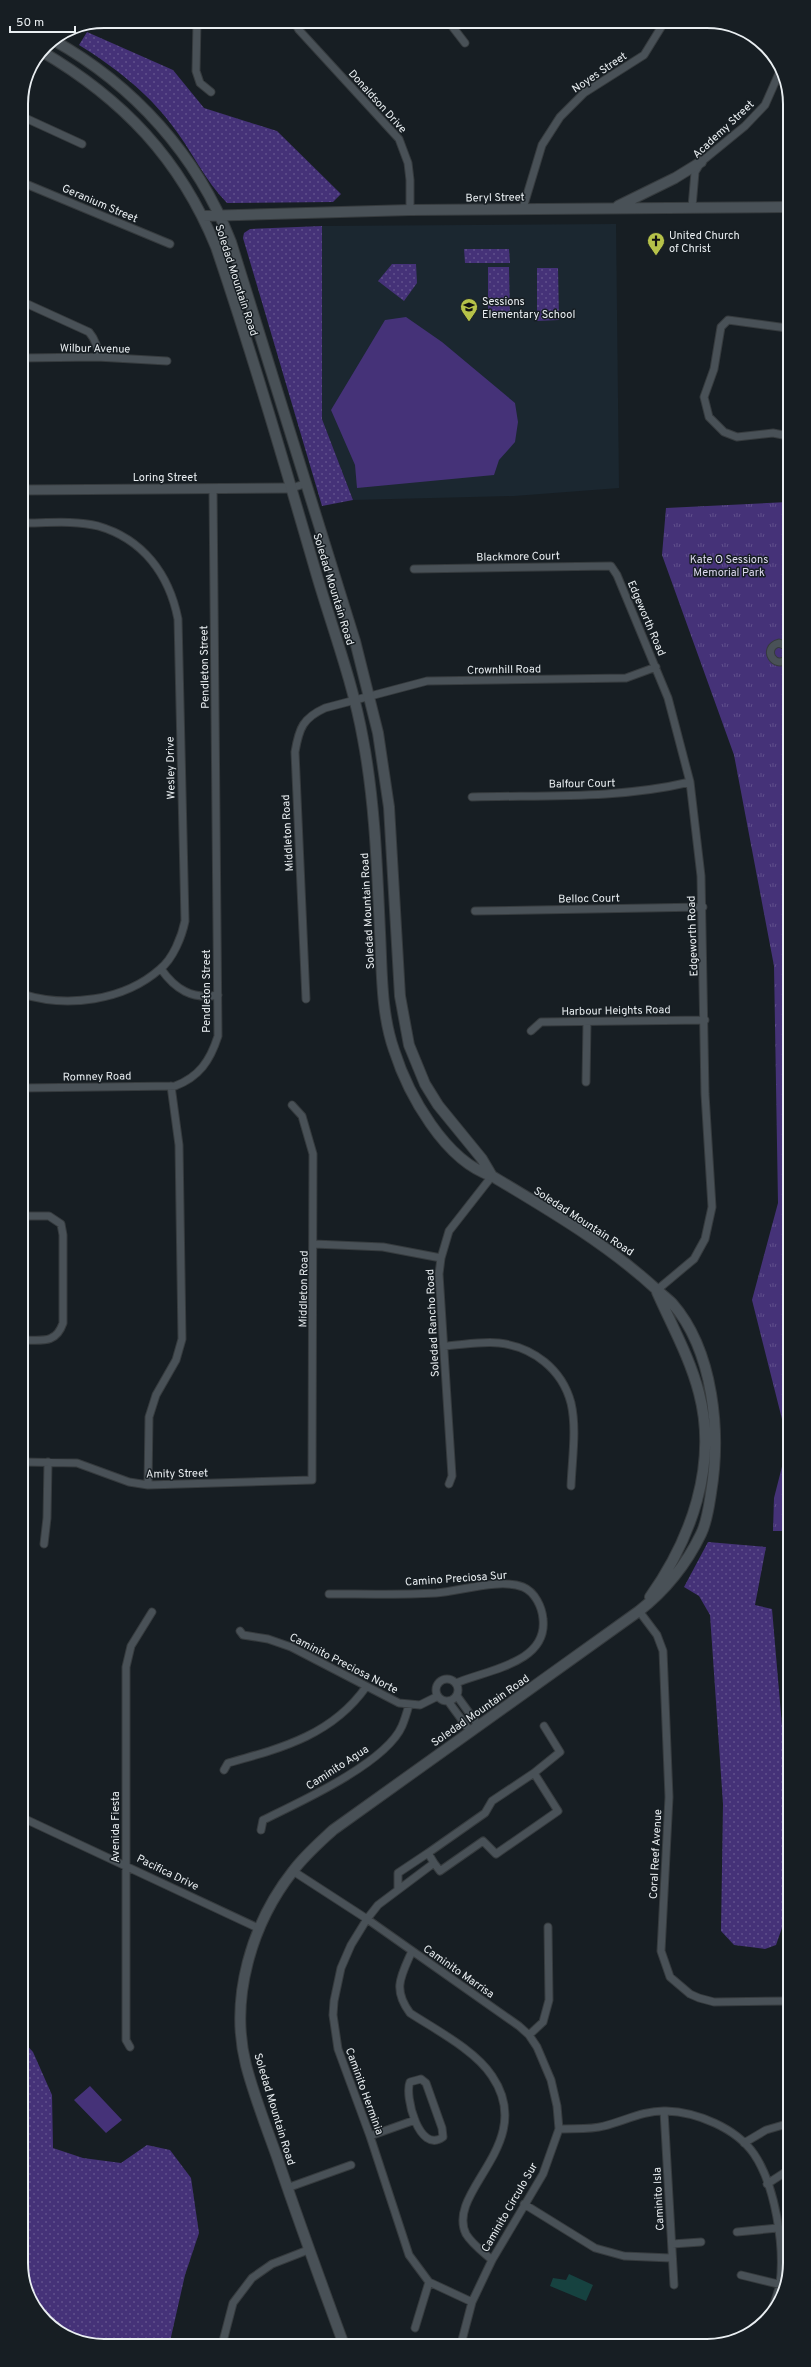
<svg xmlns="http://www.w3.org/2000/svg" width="811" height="2367" font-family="Overpass,sans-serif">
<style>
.built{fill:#1b2730}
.grass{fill:url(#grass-dots)}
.park{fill:url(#park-tufts)}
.pitch{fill:#453278}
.water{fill:#164240}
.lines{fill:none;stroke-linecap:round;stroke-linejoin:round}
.minor-casing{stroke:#363b3e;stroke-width:9}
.tertiary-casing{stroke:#363b3e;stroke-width:11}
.secondary-casing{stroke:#363b3e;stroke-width:12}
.minor{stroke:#495157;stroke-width:7}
.tertiary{stroke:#495157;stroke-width:9}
.secondary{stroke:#495157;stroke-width:10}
.labels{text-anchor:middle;stroke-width:3;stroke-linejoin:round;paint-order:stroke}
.street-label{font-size:11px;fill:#e9eef1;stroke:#171e23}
.poi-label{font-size:11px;fill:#e9eef1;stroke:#171e23;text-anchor:start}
.park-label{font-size:11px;fill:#dfdbf1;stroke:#171e23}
.rim{fill:none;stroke:#e9eef1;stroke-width:2}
</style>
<defs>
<pattern id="grass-dots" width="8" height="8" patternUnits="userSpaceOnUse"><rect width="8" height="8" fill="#453278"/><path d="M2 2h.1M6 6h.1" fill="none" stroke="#60508c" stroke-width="1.8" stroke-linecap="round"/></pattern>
<pattern id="park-tufts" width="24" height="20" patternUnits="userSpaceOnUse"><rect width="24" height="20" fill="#453278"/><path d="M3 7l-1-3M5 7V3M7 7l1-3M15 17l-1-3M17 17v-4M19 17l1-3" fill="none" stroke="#60508c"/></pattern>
</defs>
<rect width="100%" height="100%" fill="#171e23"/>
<path class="built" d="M616,224L619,488L514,496L353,500L322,419V226Z"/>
<path class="grass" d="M87,32L173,70L204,108L277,131L341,194L333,202L227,203C205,181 191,149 171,124C147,92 113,66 79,45Z
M322,226V419L353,500L322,506L243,238L244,233L250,229Z
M464,249H509L510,263H465Z
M392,264H416L417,283L404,301L378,281Z
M488,267H509L510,317L488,318Z
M537,268H558L559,320L537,321Z
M708,1542L766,1547L755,1605L772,1609L784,1749L785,1919L776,1945L765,1949L734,1945L721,1931L723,1804L710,1615L699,1596L684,1587Z
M24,2042L33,2052L52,2095L53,2148L83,2158L121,2163L147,2145L170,2150L191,2178L199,2233L185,2275L169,2346H98L53,2329L24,2285Z"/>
<path class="park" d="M788,502L789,1531H773L774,1498L788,1443L752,1300L778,1203L774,966L734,755L662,555L666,508Z"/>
<path class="pitch" d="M406,317L442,342L515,403L518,422L515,442L499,460L494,475L357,488L355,465L331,410L385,320Z
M90,2086L122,2120L106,2133L74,2100Z"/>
<path class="water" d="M569,2274L593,2285L586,2301L550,2286L553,2278L566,2280Z"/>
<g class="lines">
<defs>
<path id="minor" d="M197,21L196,71L200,83L211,92
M294,21L299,30L399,139L408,163L410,180V210
M448,21L465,43
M21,116L82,144
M21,182L170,244
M692,207L695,172L701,162L745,126L765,105L780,71
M523,208L542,145L560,117L584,93L644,55L665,21
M21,301L89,332C95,339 99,349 97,357
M787,328L728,320L721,327L714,369L704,397L709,417L724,432L737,437L773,433L788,436
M21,358L97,357L167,361
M292,488L307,483
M22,523C46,523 75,520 98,526C143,539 169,574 178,619L185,921C182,936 173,959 160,969C124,1001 67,1008 22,994
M414,569L611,566L617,575L668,698L690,782L701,876L705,1094L712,1207L705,1239L694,1259L657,1290
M788,647L779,643C761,648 775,671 788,658
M472,797C545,795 619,799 690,782
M475,911L703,907
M161,969C175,989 192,1000 218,995
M306,999L295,752C299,728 303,718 325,708L427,681L626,678L656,667
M531,1031L541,1022L705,1020
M586,1082L587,1022
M22,1088L175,1086C199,1077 210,1061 218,1036L213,489
M23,1216H49L61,1224L63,1235V1323C56,1344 42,1340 23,1340
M314,1244L383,1247L441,1258
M444,1346C462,1345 482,1341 499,1343C533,1347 562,1369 571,1403C577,1429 572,1459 571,1486
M23,1462L77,1463L129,1482L148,1485L312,1480L313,1154L302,1116L292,1105
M449,1484L452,1476L439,1274L441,1258L449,1231L492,1176
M148,1485L149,1417L156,1395L176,1360L182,1339L179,1145L171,1086
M44,1544L47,1518L48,1462
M329,1594C364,1594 400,1595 436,1593C461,1591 500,1578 523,1587C535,1592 542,1607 543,1619C548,1663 487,1670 456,1683
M639,1611L657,1635L663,1651L669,1797L661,1951L670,1977L690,1994L699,1998L714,2002L790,2001
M240,1631L243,1635L268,1639L291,1647L399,1703L420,1705L438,1696
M436 1690a11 11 0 1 1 22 0a11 11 0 1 1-22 0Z
M457,1696L478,1725
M448,1701L470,1731
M224,1770L228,1763C282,1748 332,1735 366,1687
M23,1818L258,1928
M261,1830L263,1820C300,1802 386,1763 402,1726C405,1719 407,1712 409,1705
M434,1863L440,1871L483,1841L496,1854L558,1811L534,1773
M293,1871L367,1919L519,2026L529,2035L537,2047L551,2080L557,2106L559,2129L543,2174L492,2260L472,2302L461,2344
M398,1888V1873L428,1853
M412,1951C401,1976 392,1989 410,2013C436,2030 475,2050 492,2076C538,2144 445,2191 466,2234C472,2244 483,2252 492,2260
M529,2035L543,2022L549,2000L548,1927
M130,2047L126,2040V1667L131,1646L152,1612
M421,2079L426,2083L442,2128L443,2137C419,2155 404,2095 410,2082Z
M664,2111L674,2285
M559,2129C573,2128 590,2130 604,2126C624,2121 645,2110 666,2111C697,2112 736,2128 754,2154C775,2185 785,2246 780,2284C778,2294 773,2305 770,2316
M370,2136L415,2120
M744,2143L766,2130L790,2123
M767,2184L790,2169
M287,2188L351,2165
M524,2204L595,2248L624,2256L671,2258
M737,2232L778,2228
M672,2244L701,2242
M741,2275L782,2285
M472,2302L429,2282L409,2255L370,2136L338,2049L333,2015L334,2001L341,1968L351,1945L367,1919L378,1905L434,1863L428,1853L485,1813L492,1801L534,1773L560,1752L544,1726
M415,2328L429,2282
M222,2345L233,2303L252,2278L272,2264L308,2250"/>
<path id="tertiary" d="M22,490L292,488"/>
<path id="secondary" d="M53,40C134,85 197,155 231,242L355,641L378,733L389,807L400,996L409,1045L425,1084L438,1105L482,1159L492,1176
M41,51C123,99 180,159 216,247C253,356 285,466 317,576C333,630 353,683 363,739C375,803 377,867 380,932C382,971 381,1013 394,1050C408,1094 445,1161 492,1176C549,1210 607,1244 656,1289C661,1294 667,1298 672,1303C714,1351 721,1433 711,1493C709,1506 707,1522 701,1534C686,1565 666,1590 639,1611L333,1830C319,1843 305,1855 293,1871C252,1923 229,1998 246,2065C254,2096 266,2126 277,2157C298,2220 321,2282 344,2345
M618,206L675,178L701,162
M203,216L410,210L787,207
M650,1597C691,1539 718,1465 699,1393C690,1358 672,1326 657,1292"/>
</defs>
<use href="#minor" class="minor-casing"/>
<use href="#tertiary" class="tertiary-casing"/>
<use href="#secondary" class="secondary-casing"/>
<use href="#minor" class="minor"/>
<use href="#tertiary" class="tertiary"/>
<use href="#secondary" class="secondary"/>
</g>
<defs>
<symbol id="church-pin" viewBox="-11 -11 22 30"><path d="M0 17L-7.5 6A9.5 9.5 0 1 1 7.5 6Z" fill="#b6c249" stroke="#171e23"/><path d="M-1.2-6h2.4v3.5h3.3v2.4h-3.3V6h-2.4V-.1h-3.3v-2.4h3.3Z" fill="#111"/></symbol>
<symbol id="school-pin" viewBox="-11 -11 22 30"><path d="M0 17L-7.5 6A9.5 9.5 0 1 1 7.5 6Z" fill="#b6c249" stroke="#171e23"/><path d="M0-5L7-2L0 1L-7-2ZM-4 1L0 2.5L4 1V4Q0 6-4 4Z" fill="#111"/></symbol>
</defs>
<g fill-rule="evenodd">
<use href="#church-pin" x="646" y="231" width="20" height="27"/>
<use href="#school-pin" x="459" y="297" width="20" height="27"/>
</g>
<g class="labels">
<g class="street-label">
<text transform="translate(599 72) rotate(-34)" y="4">Noyes Street</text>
<text transform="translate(378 101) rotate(48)" y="4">Donaldson Drive</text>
<text transform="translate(723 129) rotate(-43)" y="4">Academy Street</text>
<text transform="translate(495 197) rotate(-1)" y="4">Beryl Street</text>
<text transform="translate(100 203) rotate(23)" y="4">Geranium Street</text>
<text transform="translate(237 280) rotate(72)" y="4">Soledad Mountain Road</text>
<text transform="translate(95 348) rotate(1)" y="4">Wilbur Avenue</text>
<text x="165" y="481">Loring Street</text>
<text transform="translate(518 556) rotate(-1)" y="4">Blackmore Court</text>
<text transform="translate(334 589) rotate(73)" y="4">Soledad Mountain Road</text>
<text transform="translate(647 618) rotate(67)" y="4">Edgeworth Road</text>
<text transform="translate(204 667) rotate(-91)" y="4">Pendleton Street</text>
<text transform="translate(504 669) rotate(-1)" y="4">Crownhill Road</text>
<text transform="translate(170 768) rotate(-91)" y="4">Wesley Drive</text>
<text transform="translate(582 783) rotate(-1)" y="4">Balfour Court</text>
<text transform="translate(287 833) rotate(-93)" y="4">Middleton Road</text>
<text transform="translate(589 898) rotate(-1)" y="4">Belloc Court</text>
<text transform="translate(367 911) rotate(-93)" y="4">Soledad Mountain Road</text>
<text transform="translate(692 936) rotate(-92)" y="4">Edgeworth Road</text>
<text transform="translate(206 991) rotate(-90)" y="4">Pendleton Street</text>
<text transform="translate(616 1010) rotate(-1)" y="4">Harbour Heights Road</text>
<text transform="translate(97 1076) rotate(-1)" y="4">Romney Road</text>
<text transform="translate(584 1221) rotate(33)" y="4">Soledad Mountain Road</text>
<text transform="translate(303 1289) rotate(-89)" y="4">Middleton Road</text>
<text transform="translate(432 1323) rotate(-93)" y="4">Soledad Rancho Road</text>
<text transform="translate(177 1473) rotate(-1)" y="4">Amity Street</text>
<text transform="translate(456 1578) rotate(-4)" y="4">Camino Preciosa Sur</text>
<text transform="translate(344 1663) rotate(27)" y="4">Caminito Preciosa Norte</text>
<text transform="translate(480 1710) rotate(-35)" y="4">Soledad Mountain Road</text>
<text transform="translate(337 1767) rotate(-33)" y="4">Caminito Agua</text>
<text transform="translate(115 1827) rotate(-90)" y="4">Avenida Fiesta</text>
<text transform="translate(655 1854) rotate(-87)" y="4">Coral Reef Avenue</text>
<text transform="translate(168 1872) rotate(26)" y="4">Pacifica Drive</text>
<text transform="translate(459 1971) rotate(35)" y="4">Caminito Marrisa</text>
<text transform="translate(365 2091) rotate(70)" y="4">Caminito Herminia</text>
<text transform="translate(275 2109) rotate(73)" y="4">Soledad Mountain Road</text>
<text transform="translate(658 2199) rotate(-93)" y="4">Caminito Isla</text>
<text transform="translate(509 2207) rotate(-60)" y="4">Caminito Circulo Sur</text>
</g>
<g class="poi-label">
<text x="669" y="239">United Church<tspan x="669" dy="13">of Christ</tspan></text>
<text x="482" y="305">Sessions<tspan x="482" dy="13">Elementary School</tspan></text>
</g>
<g class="park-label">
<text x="729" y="563">Kate O Sessions<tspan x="729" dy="13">Memorial Park</tspan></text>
</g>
</g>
<path d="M0 0H811V2367H0ZM104 28H707A76 76 0 0 1 783 104V2263A76 76 0 0 1 707 2339H104A76 76 0 0 1 28 2263V104A76 76 0 0 1 104 28Z" fill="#171e23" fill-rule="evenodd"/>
<path class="rim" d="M104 28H707A76 76 0 0 1 783 104V2263A76 76 0 0 1 707 2339H104A76 76 0 0 1 28 2263V104A76 76 0 0 1 104 28Z"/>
<path d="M10 26v6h65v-6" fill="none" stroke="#e9eef1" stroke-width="2"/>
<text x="16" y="26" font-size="12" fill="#e9eef1" stroke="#171e23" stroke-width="3" paint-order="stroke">50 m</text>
</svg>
